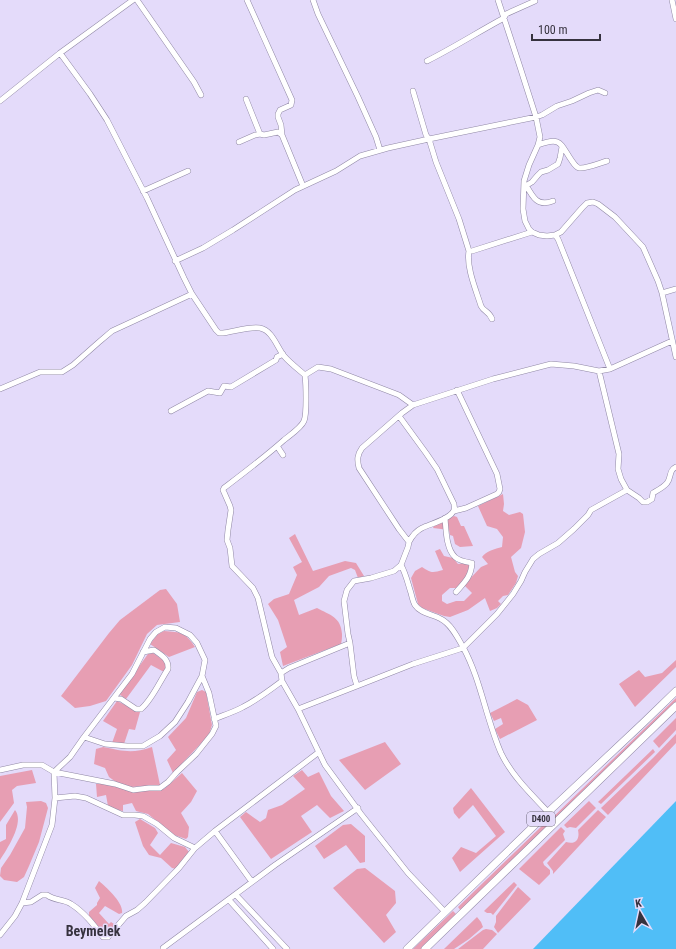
<svg xmlns="http://www.w3.org/2000/svg" width="676" height="949" font-family="'Roboto Condensed',sans-serif">
<style>
.green{fill:#e79eb3}
.water{fill:#50bef7}
.lines{fill:none;stroke-linecap:round;stroke-linejoin:round}
.minor-casing{stroke:#9088a5;stroke-width:6}
.highway-casing{stroke:#9088a5;stroke-width:8}
.minor{stroke:#fff;stroke-width:5}
.highway{stroke:#fff;stroke-width:7}
.labels{text-anchor:middle;stroke-width:3;stroke-linejoin:round;paint-order:stroke}
.shield{fill:#e4dbfa;stroke:#6a6576;stroke-width:1}
.shield-label{font-size:9px;font-weight:bold;fill:#36323e}
.district-label{font-size:14px;font-weight:bold;fill:#36323e;stroke:#e4dbfa}
</style>
<rect width="100%" height="100%" fill="#e4dbfa"/>
<path class="green" d="M503,494L504,504L503,511L509,515L520,512L523,514L525,532L521,548L511,557L515,572L518,576L516,583L508,595L503,596L498,601L501,604L497,608L490,611L485,598L468,610L450,617L444,616L422,608L418,604L411,578L415,571L422,567C431,573 432,573 443,570L435,551L440,549L444,556L453,558L458,564L466,563L469,565C472,576 463,581 456,588H450L442,595V601L447,604L456,601H464L472,593L464,585L481,567L488,564L482,557C486,551 495,549 502,547L503,537L497,529L487,526L478,506Z
M454,516L457,517L461,526H464L473,546L460,547L455,544L453,536L450,535L449,530L433,528L434,526Z
M295,534L313,571L345,561L356,563L364,576L358,578L355,570L351,568L329,576L319,587L294,600L299,615L317,608C330,615 341,617 342,634C342,637 342,640 341,644L283,666L280,652L287,647L278,620L268,604L274,599L289,594L297,575L293,567L302,562L289,538Z
M166,589L177,604L180,622L157,625L147,634L132,665L106,701L90,706L75,708L61,696L109,633L120,620L160,590Z
M164,631C181,632 186,633 195,647L169,657L150,644L158,634Z
M153,653L166,662V666L164,672L151,665L126,699L119,694L148,654Z
M676,660V667L635,707L619,684L639,670L645,677L662,673Z
M202,690L206,692L212,725L209,735L173,773L167,760L176,750L168,737L186,718L197,692Z
M676,698V703L553,822L550,820Z
M517,699L528,705L537,720L500,739L495,729L503,724L501,718L494,721L490,713Z
M117,701L140,712L135,730L129,729L124,744L112,743L117,729L103,721Z
M676,718V730L659,748L653,741Z
M676,734V743L608,815L601,808L653,758Z
M385,742L401,764L365,790L339,760Z
M103,747C123,751 132,754 152,747L160,785L131,787L116,782L109,777L105,768L94,764L96,749Z
M653,749L655,752L601,804L598,802Z
M32,770L36,783L17,786L12,790L14,803L0,822V776Z
M302,770L308,777L319,772L331,796L344,811L330,818L317,805L301,816L312,832L271,859L240,817L246,812L260,822L266,818L268,810L282,805L305,789L293,776Z
M182,773L197,791L191,802L181,813L189,827L188,837L186,839L174,835L148,814L136,811L132,803L123,805V811L114,809L108,806L106,795L97,797L96,784H110L145,790L164,789Z
M471,788L505,832L460,872L452,858L461,847L476,853L496,836L473,805L459,819L454,813L453,808Z
M41,801L46,803L48,808L39,842L29,866L24,877L17,882L4,880L0,876L1,868L10,855L25,828L27,807L26,802Z
M589,801L596,808L576,828L570,827L567,828L564,825Z
M15,810C25,822 7,849 0,860V842L6,839V825Z
M598,810L606,817L553,874V871L547,863L548,862L566,842C576,845 580,839 578,830Z
M140,819L155,828L158,833L150,845L160,855L171,843L185,847L189,852L176,869L172,868L161,858L149,855L143,846L135,822Z
M546,822L550,826L461,911L458,907Z
M351,824L365,836V862L360,863L346,845L324,859L315,846L343,825Z
M561,827L565,831L563,834L565,840L543,862L544,865L550,870V874L539,885L519,869Z
M365,868L395,891L396,903L386,915L396,932L384,943L333,888L357,869Z
M99,881C106,887 124,903 122,913L119,914L105,906L99,913L109,924L111,922L114,924V926L105,935L102,934L89,918V912L97,905V903L100,898L95,888Z
M514,882L517,885L493,915L491,913H487L484,911Z
M518,887L531,899L498,933L494,927L496,922V916Z
M453,911L457,915L421,949H413Z
M477,917L481,922L483,927L469,939L454,949H444Z
M486,929L492,930L497,934L483,949H458L483,930Z"/>
<path class="water" d="M676,801V949H533Z"/>
<g class="lines">
<defs>
<path id="minor" d="M137,0L194,82L201,95
M247,0L292,100L291,105L280,110L278,114V117L281,125L282,135L303,186
M313,0L318,14L358,97L376,137L380,150
M498,0L520,67L536,117L540,137L538,145L529,165L524,181L523,209L525,221L529,229L532,232L539,235L547,236L555,235L561,232L582,208L587,203L593,202L598,204L615,217L643,247L658,281L662,293L676,357
M672,0L676,19
M60,53L90,94L107,120L147,198L184,278L192,294L216,330L219,333H223C232,332 251,326 260,328C272,330 277,347 284,356C290,363 298,369 305,375L318,367L331,369L399,395L413,405L493,379L551,364L574,366L599,371L619,454L618,469L621,479L627,490L639,498L643,502H647L652,499L653,493C658,490 664,487 667,483C672,477 668,471 676,467
M427,61C453,48 478,32 504,18L506,14L535,1
M413,91L426,135L429,139L436,162L459,219L469,251H472L532,232
M246,99L260,134L264,135L278,132L282,135
M0,101L60,53L133,0
M239,142L255,135L260,134
M538,145C562,136 560,144 572,161C574,164 576,167 579,168C586,169 600,163 607,161
M526,185C533,198 538,207 553,201
M524,187L532,182L538,175L541,172L548,170L558,164L560,158L562,147
M143,191L188,171
M555,235L558,239L610,369
M469,251C466,267 476,290 481,306C484,312 489,311 492,319
M175,261L203,248L233,230L295,190L336,171L360,156L388,148L429,139L536,117L542,115L557,106L572,101L589,93L598,90L605,93
M662,293L676,289
M599,371L610,369L672,341
M0,389L40,372H62L73,365L99,342L112,331L192,294
M413,405L402,413L362,448C357,455 357,460 359,468L399,529L409,542L408,547L401,565C406,574 408,584 411,593C412,597 413,602 415,605C421,614 433,614 441,619C451,624 458,638 463,647C481,680 486,719 501,753C512,776 531,794 548,812
M171,411L208,391L220,393L224,386L231,387L276,360L277,357L283,354
M399,416L426,453L437,469L454,504C454,506 455,508 454,510C451,519 430,524 422,528C416,531 412,536 409,542
M277,446L283,455
M454,511L466,508L497,494L499,492L500,489L497,474L457,390
M445,518C446,529 446,549 455,557C459,561 466,562 472,563C471,577 465,582 456,592
M401,565L394,571L371,578L354,581L347,590L344,601L348,634L350,643L354,676L357,686L413,664L463,648L497,614L513,594L521,581L525,572L533,559L539,554L558,543L574,529L588,515L591,510L627,490
M350,643L289,668L281,673L282,681L298,709L325,765L361,814L408,873L445,912
M281,673L272,657L258,598L253,588L232,566L230,548L227,540L228,530L231,510L230,506L223,490L224,488C245,472 265,457 284,440C290,435 301,428 304,421C307,414 306,384 305,375
M114,698L121,699L136,709H141C152,700 160,681 168,669C169,659 161,655 154,650L143,652
M298,709L357,686
M214,719C224,715 234,712 243,707C257,700 270,690 282,681
M0,770L23,765H42L54,772L70,757L84,737L132,674L150,639L156,632L165,627L176,628L190,635L197,643L205,660L202,676L188,702L175,722L160,736L143,746H127L105,744L84,737
M55,798L75,796L86,798L123,815H135L143,816L157,824L174,838L195,848L215,831L319,752
M215,831L252,882
M236,895L287,949
M229,900L273,949
M22,903L31,902L42,895H47C55,901 64,899 71,904C84,912 94,925 103,937H108L126,916L137,910L145,903L179,868L195,848
M0,935L15,916L22,903L52,825L55,798L54,772L115,784L133,790L149,788H160L168,782L177,772L196,754L212,734L216,726L209,693L202,676
M163,949V948L275,865L358,808"/>
<path id="highway" d="M407,949L544,816L643,723L676,691
M425,949L676,706"/>
</defs>
<use href="#minor" class="minor-casing"/>
<use href="#highway" class="highway-casing"/>
<use href="#minor" class="minor"/>
<use href="#highway" class="highway"/>
</g>
<g class="labels">
<rect class="shield" x="527" y="812" width="28" height="14" rx="3"/>
<g class="shield-label">
<text x="541" y="822">D400</text>
</g>
<g class="district-label">
<text x="93" y="936">Beymelek</text>
</g>
</g>
<g transform="translate(640 913) rotate(351)" stroke="#e4dbfa" stroke-width="3" paint-order="stroke">
<path d="M0-3L7 15L0 10L-7 15Z" fill="#36323e"/>
<text y="-6" font-size="11" font-weight="bold" text-anchor="middle" fill="#36323e">K</text>
</g>
<path d="M532 34v6h68v-6" fill="none" stroke="#36323e" stroke-width="2"/>
<text x="538" y="34" font-size="12" fill="#36323e" stroke="#e4dbfa" stroke-width="3" paint-order="stroke">100 m</text>
</svg>
